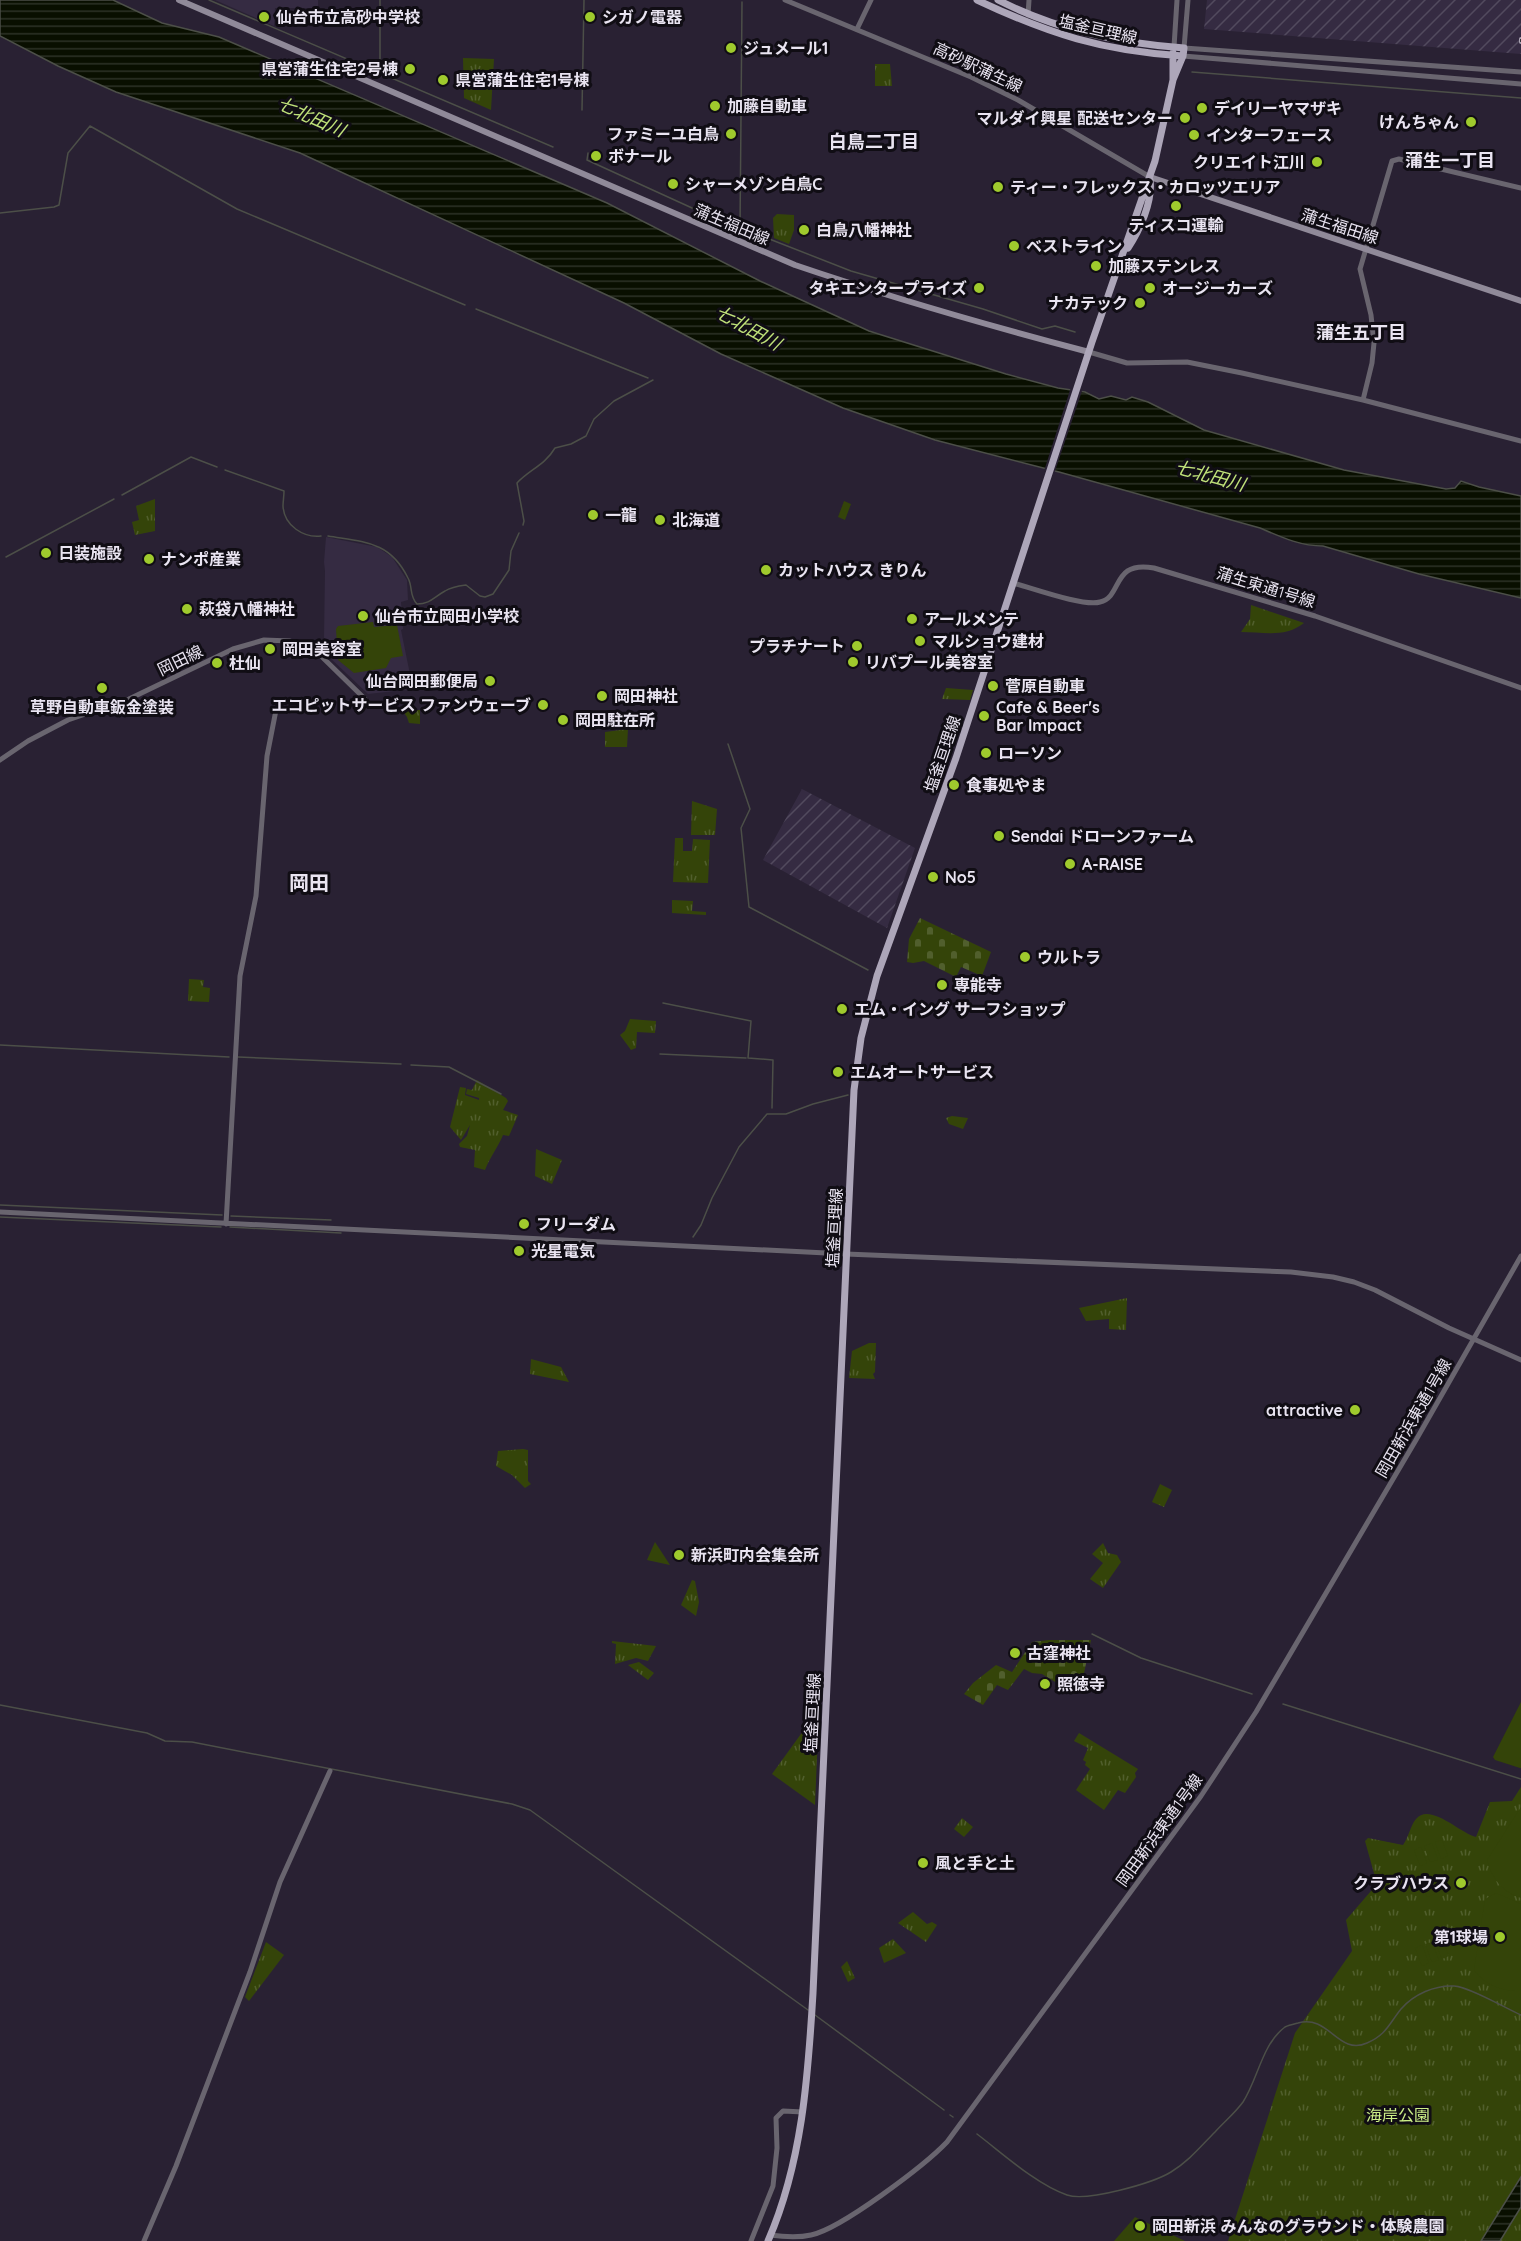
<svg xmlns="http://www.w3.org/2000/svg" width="1521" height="2241" font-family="Quicksand,'Noto Sans JP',sans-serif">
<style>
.built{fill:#352b42}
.industrial{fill:url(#industrial-furrows)}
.grass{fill:url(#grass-tufts)}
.cemetery{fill:url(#cemetery-stones)}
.pitch{fill:#344409}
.water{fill:url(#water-rules);stroke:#4c4f48;stroke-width:1.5}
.pier{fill:#292133}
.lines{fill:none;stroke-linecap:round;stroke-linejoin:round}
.stream{stroke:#4c4f48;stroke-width:1.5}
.tertiary{stroke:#69656f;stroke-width:5}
.secondary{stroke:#908a99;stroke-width:6}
.primary{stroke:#ada6b9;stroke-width:7}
.rail-casing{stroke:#aaa4b3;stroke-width:4}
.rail{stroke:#100d14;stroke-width:1.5;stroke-dasharray:4.5;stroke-linecap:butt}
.poi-dot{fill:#9fca2d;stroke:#100d14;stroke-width:2}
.labels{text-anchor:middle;stroke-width:6;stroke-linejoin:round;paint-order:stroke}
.poi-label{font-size:16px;font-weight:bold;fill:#e9e4f1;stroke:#100d14;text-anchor:start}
.street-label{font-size:16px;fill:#e9e4f1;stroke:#100d14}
.park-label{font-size:16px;fill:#ccef87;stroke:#100d14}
.water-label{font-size:18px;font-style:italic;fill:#c0e27a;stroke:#100d14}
.neighbourhood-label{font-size:18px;font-weight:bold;fill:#e9e4f1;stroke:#100d14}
.quarter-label{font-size:20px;font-weight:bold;fill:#e9e4f1;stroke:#100d14}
</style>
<defs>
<pattern id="industrial-furrows" width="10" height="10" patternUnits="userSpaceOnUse" patternTransform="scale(1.5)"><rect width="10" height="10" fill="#352b42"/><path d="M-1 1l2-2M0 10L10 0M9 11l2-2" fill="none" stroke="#524a5e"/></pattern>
<pattern id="grass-tufts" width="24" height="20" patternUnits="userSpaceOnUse" patternTransform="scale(1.5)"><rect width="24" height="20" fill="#344409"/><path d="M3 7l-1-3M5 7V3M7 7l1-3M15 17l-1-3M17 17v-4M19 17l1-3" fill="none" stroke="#515f2d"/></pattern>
<pattern id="cemetery-stones" width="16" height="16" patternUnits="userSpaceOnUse" patternTransform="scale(1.5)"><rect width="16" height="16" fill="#344409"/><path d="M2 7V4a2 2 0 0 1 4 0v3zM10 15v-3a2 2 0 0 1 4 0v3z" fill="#515f2d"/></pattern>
<pattern id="water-rules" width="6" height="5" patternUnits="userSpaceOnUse" patternTransform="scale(1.5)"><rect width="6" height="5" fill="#090f00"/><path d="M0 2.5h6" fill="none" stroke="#2d3226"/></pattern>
</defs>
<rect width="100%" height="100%" fill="#292133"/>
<path class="built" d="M215,0H318V8H275L274,26Z
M326,537L377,547L392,557L407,580L408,600L401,602L403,629L401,630L413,689L368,694L326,654L315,646L314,643L324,638L325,571L324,562Z"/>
<path class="industrial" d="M1207,0H1521V54L1204,29Z
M802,789L915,848L887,928L763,860Z"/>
<path class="grass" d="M463,58L494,59L491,110L464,98Z
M875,64H890L892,86H875Z
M777,214L794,215V230L789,244L774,238L773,218Z
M155,499V531L135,535L132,522L139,520L136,506Z
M1251,605L1304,623C1285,638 1264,632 1241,632L1250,619Z
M946,688L973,690L970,700L942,699Z
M402,710H420V724L409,723L407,717Z
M628,729L627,747H605V732Z
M692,801L717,809L715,835H691Z
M675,838H683V851H692L693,839L710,840L708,883L673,882Z
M672,900L693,901L692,911L706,912V915L672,913Z
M189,979L204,980L203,987L210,988L209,1002L188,1001Z
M630,1019L656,1021L655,1033L637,1032L636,1048L631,1050L620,1035L625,1031Z
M477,1080L506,1098L508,1101L503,1110L518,1115L509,1136L503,1135C498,1147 490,1157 485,1170L474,1167L475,1150L460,1147L459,1144L467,1136L470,1125L461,1140L450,1127L460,1087L466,1088L465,1095L479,1100V1098L466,1094L467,1089L472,1090Z
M952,1116L968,1118L963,1129L949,1124L946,1118Z
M536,1149L562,1160L552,1184L535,1176Z
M1127,1298L1126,1330L1109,1329V1319L1086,1321L1079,1308Z
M869,1343H876L875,1372L873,1374L875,1379L849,1378L852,1351Z
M531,1359L561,1367L569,1382L530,1374Z
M523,1449L528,1450V1481L531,1484L525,1488L512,1475L496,1466L498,1451Z
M1160,1484L1172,1490L1164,1507L1152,1502Z
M655,1542L670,1565L647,1560Z
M1103,1543L1108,1553L1117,1555L1121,1562L1103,1588L1090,1579L1103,1563L1092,1554Z
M692,1580L695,1581L699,1602L696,1616L681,1605Z
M612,1641L656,1646L648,1661L636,1658L615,1664L616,1644L612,1643Z
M639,1662L654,1673L648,1680L628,1665Z
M819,1709L815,1805L772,1774Z
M1079,1733L1138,1769L1135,1773L1136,1777L1125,1793L1118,1790L1104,1810L1076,1790L1090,1769L1085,1765L1086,1762L1083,1760L1088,1748L1074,1741Z
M1521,1787V2241H1228L1295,2033L1352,1951L1346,1920L1377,1884L1365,1841L1368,1838L1403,1845C1409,1837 1410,1826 1416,1819C1430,1802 1461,1834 1476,1837L1490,1802L1512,1801Z
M962,1818L973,1827L964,1837L954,1829Z
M913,1912L927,1924L932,1922L937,1925L926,1942L898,1923Z
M893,1939L906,1953L884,1963L879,1948Z
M266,1942L284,1955L249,2001L245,1997Z
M847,1961L855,1978L848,1982L841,1967Z"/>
<path class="cemetery" d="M920,918L991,952L982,976L961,967L956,977L924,961L913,963L907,962L909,939Z
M1049,1640H1091L1083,1678L1075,1694L1042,1674L1032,1673L1024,1669L1008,1690L997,1685L983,1705L964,1694L973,1683L996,1665L1012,1672L1032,1642Z"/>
<path class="pitch" d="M844,501L851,504L845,520L838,517Z
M373,622L374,627L397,625L403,656L391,658L386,668L354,673L338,660L336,629L338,626Z
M1521,1702V1768H1520L1495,1760L1493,1757Z
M1521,1807V1898C1502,1892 1492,1878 1487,1860Z
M1442,1840L1448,1856L1441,1859L1435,1842Z
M1432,1843L1438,1860L1430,1862L1424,1846Z
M1421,1847L1427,1863L1420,1866L1414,1850Z
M1439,1874L1445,1890L1437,1893L1431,1877Z
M1429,1878L1435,1894L1427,1897L1421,1881Z
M1496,1893L1521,1904V1991C1502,1991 1486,1986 1474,1970L1485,1899Z
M1442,1938L1449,1956L1442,1959L1435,1941Z
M1432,1942L1439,1960L1432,1962L1425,1944Z
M1422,1945L1429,1963L1422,1966L1415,1948Z
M1135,2217L1185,2241H1114Z"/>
<path class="water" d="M0,0H113L162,23L219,37L607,203L760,281L869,331L1006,374L1058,388L1085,392L1099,399L1111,396L1126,400L1132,397L1148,402L1204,430L1344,470L1446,489L1455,488L1461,481L1479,487L1521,496V598L1419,574L1323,546C1300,546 1281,537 1260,528L1059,472L935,440L843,408L721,354L624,303L300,153L116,92L58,66L0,36Z
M1521,2177V2207L1500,2241H1481Z"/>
<path class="pier" d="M1071,387L1083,388L1054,474L1044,471Z"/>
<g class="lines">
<path class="stream" d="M209,0L553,147
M380,71V0
M1192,72L1521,98
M582,110L584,0
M588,153L587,160L703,213L851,271L983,309L1042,329L1055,326L1075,332
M0,213L54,207L59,205L68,153L90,126L237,209L465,305
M740,228L742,2
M476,309L648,378
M225,470L284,491C284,496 283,502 283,506C284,526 304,538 321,536
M122,495L191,457L217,467
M523,525L524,521L517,483C529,470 545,465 555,448L571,444L586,436L594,419L614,401L653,380
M328,536C364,542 390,541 408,578C413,587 409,596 417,604C430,604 434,597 445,591C451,587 458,586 466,585L480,596L485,597L493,594L509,570L511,551L519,533
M6,557L114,499
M728,744L750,809L741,828L749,907L868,970
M663,1003L751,1021L748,1058L773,1060L772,1108
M0,1045L229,1057
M660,1054L746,1058
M238,1057L401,1064
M411,1065L449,1067L501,1094
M0,1205L222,1215
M231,1216L331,1220
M0,1217L221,1227
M230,1227L341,1233
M693,1237L701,1225L712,1198L739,1147L767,1114H786L813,1104L848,1095
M1092,1634L1141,1658L1252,1694
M1283,1704L1521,1779
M0,1705L147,1733L165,1741L192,1742L512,1804L530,1810L808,2010
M815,2015L944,2110
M950,2115L953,2117
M977,2134C1002,2153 1037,2185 1067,2195C1087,2202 1153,2183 1171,2172C1189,2161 1201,2146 1215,2132C1224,2122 1235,2113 1243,2102C1258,2079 1262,2044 1285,2027C1289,2025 1294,2024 1298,2023C1329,2014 1338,2056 1367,2043C1386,2035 1389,2024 1401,2009C1414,1994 1435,1985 1454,1986C1470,1987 1505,2008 1521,2015"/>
<path class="tertiary" d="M785,0L971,77L1018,100L1150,177
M1188,0L1184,48L1521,72
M1028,15L1029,0
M857,29L871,0
M1174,47L1177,0
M1183,56L1521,84
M1089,352L1127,363L1187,362L1242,373L1363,400L1521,441
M1363,400L1372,363L1374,343L1371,315L1360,269L1392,161L1399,159L1521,188
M1013,583C1032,588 1084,607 1100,602C1123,597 1111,560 1154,568L1315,616L1521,688
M0,760L28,741L68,720L129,699L233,649L264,640L290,641L319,654L365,699
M0,1212L846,1254L1291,1272L1333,1277L1354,1282L1375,1290L1449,1328L1521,1360
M226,1224L240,976L256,896L267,756L276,710
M770,2235C784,2237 798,2238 811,2235C841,2229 925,2165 947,2142L1201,1796L1256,1712L1416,1440L1521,1256
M144,2241L176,2166L250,1972L280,1882L330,1771
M751,2241L773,2186L777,2148L776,2118L783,2111L803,2112"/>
<path class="secondary" d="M179,0L795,265C892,298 990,326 1089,352
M1150,177L1521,301"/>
<path class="primary" d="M977,0C1049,34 1103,51 1183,56
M1173,53V80
M1128,248C1140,230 1153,201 1150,180
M768,2241C802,2163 808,2078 813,1993L854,1090L861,1038L877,976L956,758L1092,342L1155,161L1173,80L1183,56L1184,48C1118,43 1057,30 998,0"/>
<defs>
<path id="rail" d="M1521,42V39"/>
</defs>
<use href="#rail" class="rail-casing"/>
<use href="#rail" class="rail"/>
</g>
<g class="poi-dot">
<circle cx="264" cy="17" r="6"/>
<circle cx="590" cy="17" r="6"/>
<circle cx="731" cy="48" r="6"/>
<circle cx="410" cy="69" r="6"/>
<circle cx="443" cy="80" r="6"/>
<circle cx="715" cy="106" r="6"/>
<circle cx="1202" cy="108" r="6"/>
<circle cx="1185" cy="118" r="6"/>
<circle cx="1471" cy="122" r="6"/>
<circle cx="731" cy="134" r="6"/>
<circle cx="1194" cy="135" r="6"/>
<circle cx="596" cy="156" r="6"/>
<circle cx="1317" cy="162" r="6"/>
<circle cx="673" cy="184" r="6"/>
<circle cx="998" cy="187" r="6"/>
<circle cx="1176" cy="206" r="6"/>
<circle cx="804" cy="230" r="6"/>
<circle cx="1014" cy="246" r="6"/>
<circle cx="1096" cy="266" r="6"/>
<circle cx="979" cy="288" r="6"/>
<circle cx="1150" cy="288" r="6"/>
<circle cx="1140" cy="303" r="6"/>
<circle cx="593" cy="515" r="6"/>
<circle cx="660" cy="520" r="6"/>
<circle cx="46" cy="553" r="6"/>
<circle cx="149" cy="559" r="6"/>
<circle cx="766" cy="570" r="6"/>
<circle cx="187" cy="609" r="6"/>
<circle cx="363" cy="616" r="6"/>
<circle cx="912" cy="619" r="6"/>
<circle cx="920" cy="641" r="6"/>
<circle cx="857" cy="646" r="6"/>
<circle cx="270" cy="649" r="6"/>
<circle cx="853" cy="662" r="6"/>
<circle cx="217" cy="663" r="6"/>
<circle cx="490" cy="681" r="6"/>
<circle cx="993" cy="686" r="6"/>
<circle cx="102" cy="688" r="6"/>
<circle cx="602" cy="696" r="6"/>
<circle cx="543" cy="705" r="6"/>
<circle cx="984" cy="716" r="6"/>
<circle cx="563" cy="720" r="6"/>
<circle cx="986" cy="753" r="6"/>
<circle cx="954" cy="785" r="6"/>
<circle cx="999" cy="836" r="6"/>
<circle cx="1070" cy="864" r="6"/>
<circle cx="933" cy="877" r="6"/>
<circle cx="1025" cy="957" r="6"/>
<circle cx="942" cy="985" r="6"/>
<circle cx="842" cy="1009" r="6"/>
<circle cx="838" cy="1072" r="6"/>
<circle cx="524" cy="1224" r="6"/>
<circle cx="519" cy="1251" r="6"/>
<circle cx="1355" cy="1410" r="6"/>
<circle cx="679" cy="1555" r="6"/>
<circle cx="1015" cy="1653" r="6"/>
<circle cx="1045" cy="1684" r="6"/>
<circle cx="923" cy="1863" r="6"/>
<circle cx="1461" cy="1883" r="6"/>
<circle cx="1500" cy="1937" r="6"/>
<circle cx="1140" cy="2226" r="6"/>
</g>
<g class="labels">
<g class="poi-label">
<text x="276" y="23">仙台市立高砂中学校</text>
<text x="602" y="23">シガノ電器</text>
<text x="743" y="54">ジュメール1</text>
<text x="398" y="75" text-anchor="end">県営蒲生住宅2号棟</text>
<text x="455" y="86">県営蒲生住宅1号棟</text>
<text x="727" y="112">加藤自動車</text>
<text x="1214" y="114">デイリーヤマザキ</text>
<text x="1173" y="124" text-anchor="end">マルダイ興星 配送センター</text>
<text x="1459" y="128" text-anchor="end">けんちゃん</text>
<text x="719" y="140" text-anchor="end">ファミーユ白鳥</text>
<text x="1206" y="141">インターフェース</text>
<text x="608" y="162">ボナール</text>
<text x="1305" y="168" text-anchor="end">クリエイト江川</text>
<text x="685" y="190">シャーメゾン白鳥C</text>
<text x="1010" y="193">ティー・フレックス・カロッツエリア</text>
<text x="1176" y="231" text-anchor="middle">ティスコ運輸</text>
<text x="816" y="236">白鳥八幡神社</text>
<text x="1026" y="252">ベストライン</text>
<text x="1108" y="272">加藤ステンレス</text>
<text x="967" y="294" text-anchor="end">タキエンタープライズ</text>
<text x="1162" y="294">オージーカーズ</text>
<text x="1128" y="309" text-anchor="end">ナカテック</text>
<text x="605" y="521">一龍</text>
<text x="672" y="526">北海道</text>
<text x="58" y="559">日装施設</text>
<text x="161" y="565">ナンポ産業</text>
<text x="778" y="576">カットハウス きりん</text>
<text x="199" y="615">萩袋八幡神社</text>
<text x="375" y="622">仙台市立岡田小学校</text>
<text x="924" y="625">アールメンテ</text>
<text x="932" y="647">マルショウ建材</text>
<text x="845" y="652" text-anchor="end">プラチナート</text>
<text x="282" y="655">岡田美容室</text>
<text x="865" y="668">リバプール美容室</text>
<text x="229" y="669">杜仙</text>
<text x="478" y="687" text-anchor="end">仙台岡田郵便局</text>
<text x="1005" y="692">菅原自動車</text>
<text x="614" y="702">岡田神社</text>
<text x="531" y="711" text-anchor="end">エコピットサービス ファンウェーブ</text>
<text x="102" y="713" text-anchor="middle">草野自動車鈑金塗装</text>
<text x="996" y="713">Cafe &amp; Beer's<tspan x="996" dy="18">Bar Impact</tspan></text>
<text x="575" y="726">岡田駐在所</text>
<text x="998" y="759">ローソン</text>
<text x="966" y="791">食事処やま</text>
<text x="1011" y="842">Sendai ドローンファーム</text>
<text x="1082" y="870">A-RAISE</text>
<text x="945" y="883">No5</text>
<text x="1037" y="963">ウルトラ</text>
<text x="954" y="991">専能寺</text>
<text x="854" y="1015">エム・イング サーフショップ</text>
<text x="850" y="1078">エムオートサービス</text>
<text x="536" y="1230">フリーダム</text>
<text x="531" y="1257">光星電気</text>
<text x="1343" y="1416" text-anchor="end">attractive</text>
<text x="691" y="1561">新浜町内会集会所</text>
<text x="1027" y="1659">古窪神社</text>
<text x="1057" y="1690">照徳寺</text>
<text x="935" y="1869">風と手と土</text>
<text x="1449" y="1889" text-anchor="end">クラブハウス</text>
<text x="1488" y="1943" text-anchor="end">第1球場</text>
<text x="1152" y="2232">岡田新浜 みんなのグラウンド・体験農園</text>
</g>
<g class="street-label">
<text transform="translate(1098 29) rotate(13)" y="6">塩釜亘理線</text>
<text transform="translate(978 67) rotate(25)" y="6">高砂駅蒲生線</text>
<text transform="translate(732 224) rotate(23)" y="6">蒲生福田線</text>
<text transform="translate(1340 226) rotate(18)" y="6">蒲生福田線</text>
<text transform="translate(1266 587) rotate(17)" y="6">蒲生東通1号線</text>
<text transform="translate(180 660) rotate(-26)" y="6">岡田線</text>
<text transform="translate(942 754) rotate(-71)" y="6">塩釜亘理線</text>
<text transform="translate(834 1228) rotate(-87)" y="6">塩釜亘理線</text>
<text transform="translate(1413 1418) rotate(-60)" y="6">岡田新浜東通1号線</text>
<text transform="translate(812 1713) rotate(-87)" y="6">塩釜亘理線</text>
<text transform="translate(1159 1830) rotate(-54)" y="6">岡田新浜東通1号線</text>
</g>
<g class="park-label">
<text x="1398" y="2121">海岸公園</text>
</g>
<g class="water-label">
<text transform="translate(311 117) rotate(24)" y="6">七北田川</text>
<text transform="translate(748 328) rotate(29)" y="6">七北田川</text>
<text transform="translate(1210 476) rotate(15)" y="6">七北田川</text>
</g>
<g class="neighbourhood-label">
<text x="874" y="148">白鳥二丁目</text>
<text x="1450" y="167">蒲生一丁目</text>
<text x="1361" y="339">蒲生五丁目</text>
</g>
<g class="quarter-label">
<text x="309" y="890">岡田</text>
</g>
</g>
</svg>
